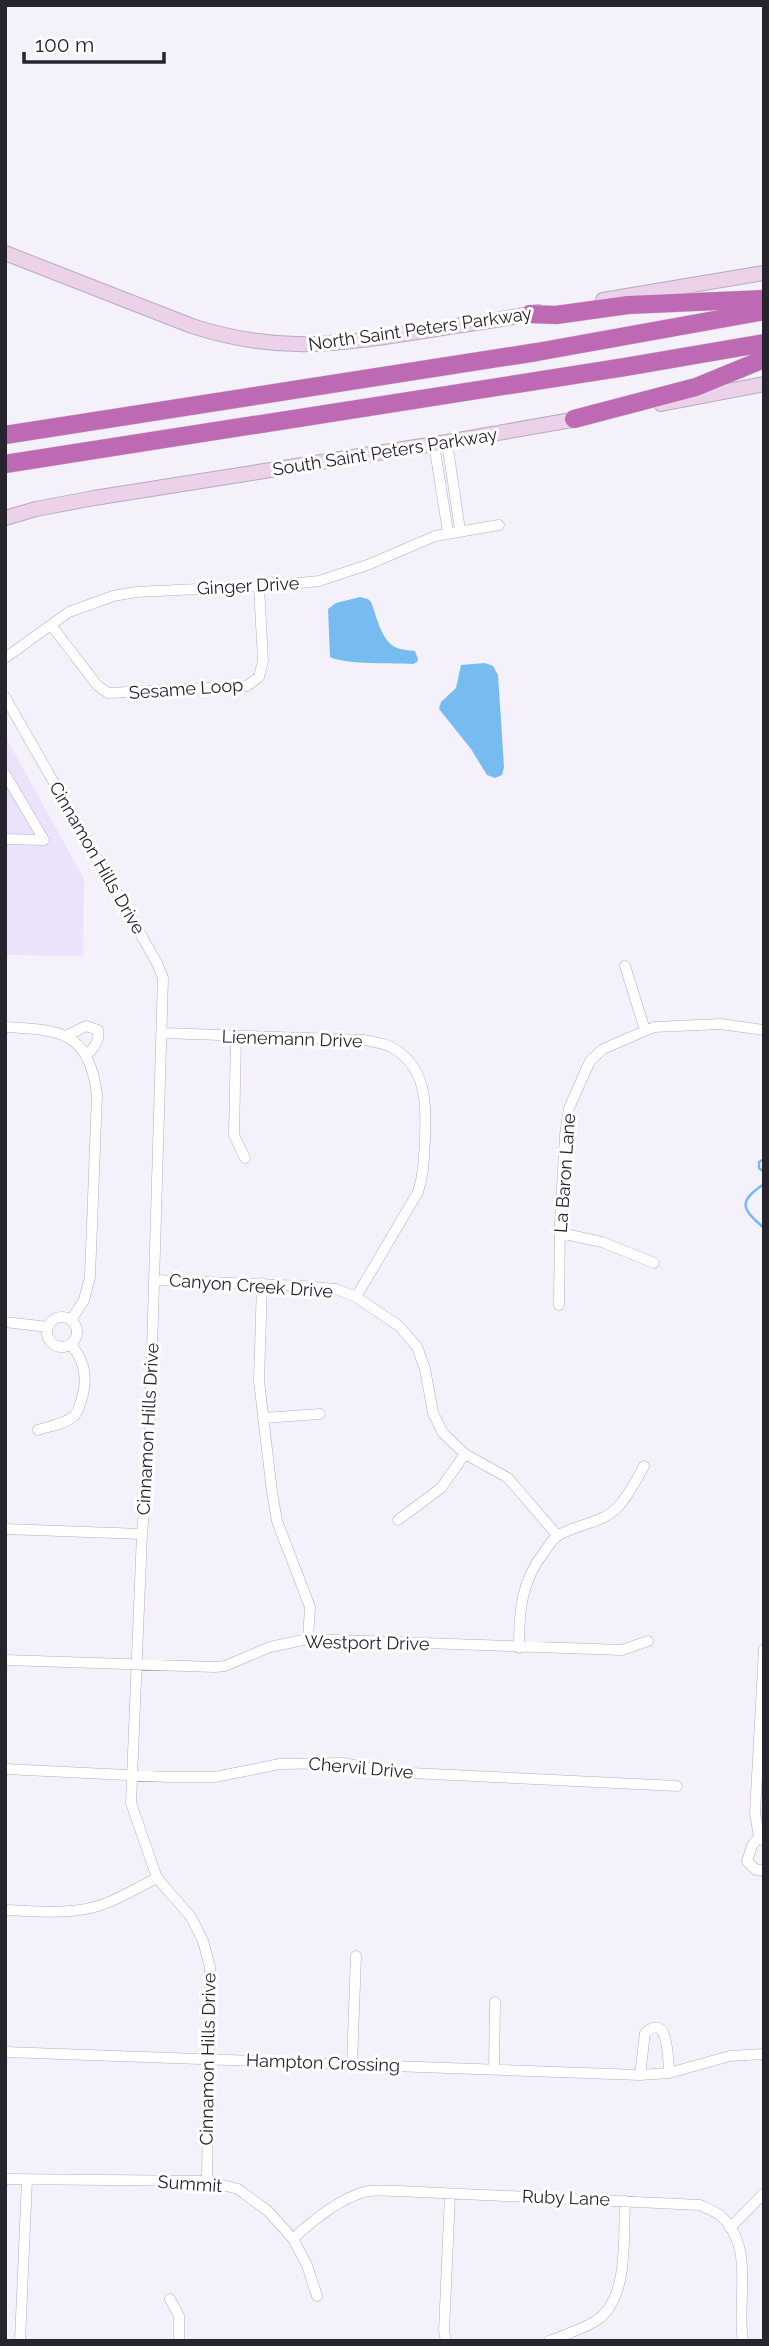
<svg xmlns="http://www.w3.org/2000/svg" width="769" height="2346" font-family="Raleway,sans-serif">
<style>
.built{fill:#ebe2fb}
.water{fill:#76bcf1}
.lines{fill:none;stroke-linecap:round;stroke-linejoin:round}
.stream{stroke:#76bcf1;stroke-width:2.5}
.street-casing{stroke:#b4abc3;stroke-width:11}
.secondary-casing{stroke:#b4abc3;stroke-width:16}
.highway-casing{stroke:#d0cfd1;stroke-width:19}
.street{stroke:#fff;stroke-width:10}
.secondary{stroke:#ecd2e8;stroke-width:14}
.highway{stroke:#be69b4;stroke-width:18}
.labels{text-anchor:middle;stroke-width:6;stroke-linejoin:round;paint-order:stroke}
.street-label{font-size:18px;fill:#28242d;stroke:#fff}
</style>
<rect width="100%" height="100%" fill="#f5f1fb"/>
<path class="built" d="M5,736L84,879L83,956L5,955Z"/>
<path class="water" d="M360,597L368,599L371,602C377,617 381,641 397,648C403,650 409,650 415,651L418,659L417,662L413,664C392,663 347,665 330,657L328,609L336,603Z
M485,663L493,666L498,675L504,767L502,775L495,778L487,775L471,749L439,709L441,702L456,688L461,665Z"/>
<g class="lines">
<path class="stream" d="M764,1159L759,1162V1168L764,1172
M764,1184C737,1202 742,1209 764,1228"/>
<defs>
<path id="street" d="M447,442L460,530
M434,444L448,532
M51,625L97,685L108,693L247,686L259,677L263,661L259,586
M5,658L69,612L113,596L136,592L280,585L319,581L370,564L435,536L499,525
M5,697L157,963L163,978L149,1452L142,1534L131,1803L157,1878L191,1917L203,1941L210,1967L207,2181
M5,774L44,840L5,839
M625,966L645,1030
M5,1027C61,1030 88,1031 97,1094L90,1277L84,1300L71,1320
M162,1033L365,1040C373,1042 384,1043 391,1047C427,1066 426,1103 425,1138C424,1156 424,1174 418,1192L356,1297
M66,1036L86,1026L98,1030C100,1041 94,1047 87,1055
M236,1037L234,1135L245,1158
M560,1233L602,1242L654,1263
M155,1280L304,1286L336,1289L356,1297L399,1326L417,1347L425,1369L433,1413L443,1433L465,1454L508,1478L557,1535
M262,1283L259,1381L272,1492L277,1521L310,1607L308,1639
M559,1305L560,1223L565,1135L569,1108L590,1061L603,1049L654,1027L721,1024L764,1030
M47 1332a15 15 0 1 1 30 0a15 15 0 1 1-30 0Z
M5,1322L48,1327
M263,1418L320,1414
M38,1430C50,1426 65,1424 74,1416C78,1412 79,1406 81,1401C88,1380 85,1360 70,1344
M398,1520L441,1488L465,1454
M5,1529L142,1534
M519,1648C519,1611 521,1581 545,1551C549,1545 553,1538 559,1535C577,1524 603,1523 618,1507C629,1495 636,1480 644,1466
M764,1649L755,1813L758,1831L764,1841
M5,1660L215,1667L225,1666L270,1647L308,1639L622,1650L648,1641
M5,1769L168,1777H215L280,1764L343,1763L390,1772L677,1786
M760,1835L752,1846L747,1861L756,1870H764
M5,1910C36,1911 68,1915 98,1906C118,1900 138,1887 157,1878
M5,2052L640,2075L669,2073L730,2056L764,2054
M352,2064L356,1956
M494,2069L495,2002
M640,2075L645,2033C669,2011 668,2060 669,2073
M5,2179L207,2181L238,2189L268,2211L293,2239L307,2265L317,2296
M730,2228L764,2193
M293,2239C312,2221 337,2200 364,2192C374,2189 387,2191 398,2191L700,2205C706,2208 714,2211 720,2215C756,2247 736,2299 743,2341
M170,2299L179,2316V2341
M20,2341L27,2180
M446,2341L444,2331L450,2194
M549,2341C564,2335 580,2330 594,2322C630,2302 623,2236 625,2201"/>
<path id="secondary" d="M5,253L192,326C284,356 345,343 437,329C470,323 505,320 538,312
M603,300L764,273
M661,404L764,384
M5,518L36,509L94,498L447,442L583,418"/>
<path id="highway" d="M530,314L556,315L628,305L764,299
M574,419L696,387L764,359
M5,435L537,352L764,311
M5,464L625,367L764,343"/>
</defs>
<use href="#street" class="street-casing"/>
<use href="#secondary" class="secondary-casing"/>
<use href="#highway" class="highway-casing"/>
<use href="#street" class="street"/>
<use href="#secondary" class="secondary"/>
<use href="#highway" class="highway"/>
</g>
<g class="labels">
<g class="street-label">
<text transform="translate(420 329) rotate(-8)" y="6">North Saint Peters Parkway</text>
<text transform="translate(385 452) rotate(-9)" y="6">South Saint Peters Parkway</text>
<text transform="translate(248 586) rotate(-3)" y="6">Ginger Drive</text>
<text transform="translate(186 689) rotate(-4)" y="6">Sesame Loop</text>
<text transform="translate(97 858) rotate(60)" y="6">Cinnamon Hills Drive</text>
<text transform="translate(292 1039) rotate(2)" y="6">Lienemann Drive</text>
<text transform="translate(565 1173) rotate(-86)" y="6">La Baron Lane</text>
<text transform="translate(251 1286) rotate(4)" y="6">Canyon Creek Drive</text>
<text transform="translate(148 1429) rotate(-87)" y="6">Cinnamon Hills Drive</text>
<text transform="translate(367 1643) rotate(1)" y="6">Westport Drive</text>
<text transform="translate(361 1768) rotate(5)" y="6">Chervil Drive</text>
<text transform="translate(208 2059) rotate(-89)" y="6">Cinnamon Hills Drive</text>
<text transform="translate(323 2063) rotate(2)" y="6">Hampton Crossing</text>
<text transform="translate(190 2184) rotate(4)" y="6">Summit</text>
<text transform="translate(566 2198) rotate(2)" y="6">Ruby Lane</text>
</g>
</g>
<rect width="769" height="2346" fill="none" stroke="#28242d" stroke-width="14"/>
<path d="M24 52v10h140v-10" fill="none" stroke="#28242d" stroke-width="3.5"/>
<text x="35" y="52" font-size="21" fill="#28242d" stroke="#ffffff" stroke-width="5" paint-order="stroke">100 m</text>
</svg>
